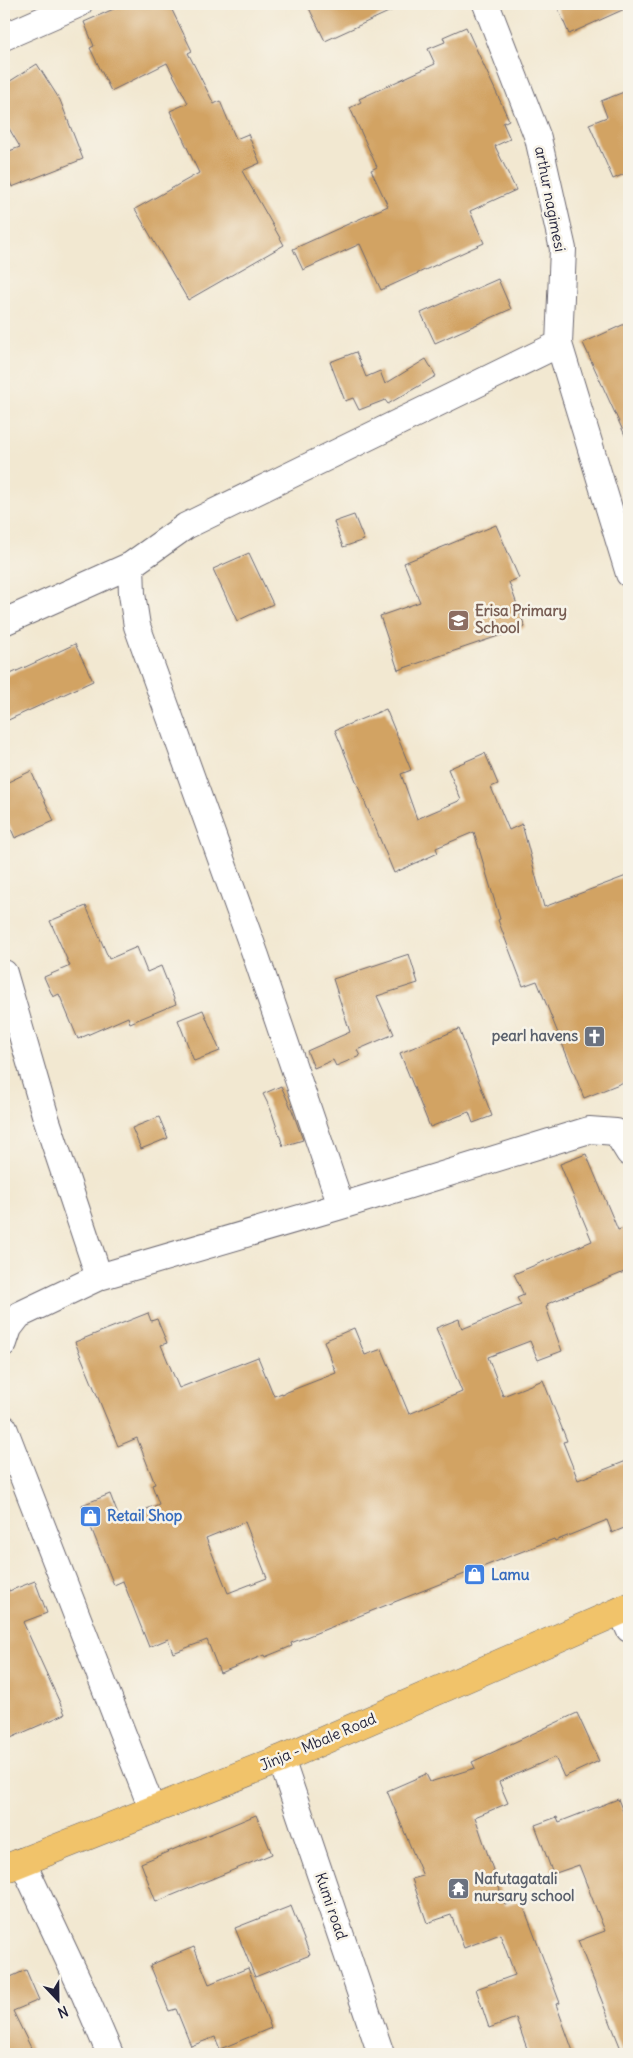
<svg xmlns="http://www.w3.org/2000/svg" width="633" height="2058" font-family="Delius,sans-serif">
<style>
.building{fill:#d2a364;fill-rule:evenodd}
.lines{fill:none;stroke-linecap:round;stroke-linejoin:round}
.street-casing{stroke:#6b6770;stroke-width:28}
.primary-casing{stroke:#6b6770;stroke-width:29}
.street{stroke:#fff;stroke-width:26}
.primary{stroke:#f1c36a;stroke-width:28}
.labels{text-anchor:middle;stroke-width:5;stroke-linejoin:round;paint-order:stroke}
.street-label{font-size:15px;fill:#22223b;stroke:#f7f3e8}
.education-label{font-size:15px;font-weight:bold;fill:#785e54;stroke:#f7f3e8;text-anchor:start}
.worship-label{font-size:15px;font-weight:bold;fill:#5b616d;stroke:#f7f3e8;text-anchor:end}
.shop-label{font-size:15px;font-weight:bold;fill:#366cbe;stroke:#f7f3e8;text-anchor:start}
</style>
<rect width="100%" height="100%" fill="#f7f3e8"/>
<filter id="ink" filterUnits="userSpaceOnUse"><feTurbulence type="fractalNoise" baseFrequency=".02" numOctaves="2"/><feDisplacementMap in="SourceGraphic" scale="10" xChannelSelector="R" yChannelSelector="G"/><feConvolveMatrix kernelMatrix="1 2 1 2 8 2 1 2 1" color-interpolation-filters="sRGB"/></filter>
<filter id="wash" filterUnits="userSpaceOnUse"><feTurbulence type="fractalNoise" baseFrequency=".0096" numOctaves="4" result="noise"/><feDisplacementMap in="SourceGraphic" scale="20" xChannelSelector="R" yChannelSelector="G"/><feGaussianBlur stdDeviation="1.12" result="paint"/><feColorMatrix in="noise" values="0 0 0 0 0 0 0 0 0 0 0 0 0 0 0 0 0 1.4 0 .05"/><feComposite in="paint" operator="in"/></filter>
<g filter="url(#wash)">
<rect width="100%" height="100%" fill="#f2e8d1"/>
<g id="blocks">
<path class="building" d="M125,4H169L192,51L188,53L214,104L220,101L236,139L248,134L260,163L242,171L284,245L188,300L135,209L199,173L170,111L188,103L167,63L111,91L90,48L94,46L84,22Z
M307,4H406L325,41Z
M556,4H629V7L569,34Z
M466,27L509,120L503,123L510,139L495,146L516,190L470,211L484,243L381,290L360,244L303,270L293,249L388,206L371,170L377,167L350,108L361,102L359,99L435,64L428,49L445,42L443,37Z
M37,64L60,100L83,159L12,187L4,166V153L20,147L4,120V85Z
M629,90V172L613,179L589,124L607,117L601,101Z
M498,279L511,309L435,343L421,313Z
M629,322V444L583,343Z
M356,352L366,377L380,371L385,384L426,359L436,376L388,404L385,400L359,410L353,398L345,401L330,362Z
M354,515L364,540L343,547L334,522Z
M496,525L519,578L509,582L525,627L398,670L380,616L420,602L404,563Z
M249,553L273,604L237,621L213,569Z
M75,644L93,681L4,722V677Z
M386,709L411,770L401,774L417,819L461,800L448,769L485,753L498,784L491,787L509,830L522,824L544,907L629,875V1080L584,1098L537,981L523,986L498,920L500,919L474,832L436,848L438,853L394,873L335,730Z
M31,771L54,821L15,838L4,813V784Z
M86,906L109,959L137,947L147,972L161,966L176,1004L130,1023L128,1017L78,1039L59,994L53,997L44,977L70,966L50,921Z
M409,954L418,983L377,996L394,1034L357,1050L360,1056L336,1066L333,1060L314,1068L307,1051L350,1032L333,979Z
M203,1010L220,1051L194,1061L178,1020Z
M459,1029L492,1116L473,1123L469,1112L430,1127L400,1053Z
M281,1086L292,1110L303,1140L283,1146L271,1110L263,1094Z
M159,1117L168,1138L141,1149L132,1128Z
M586,1154L618,1230L629,1226V1270L547,1304L548,1306L546,1307L562,1351L538,1360L530,1341L488,1357L503,1396L543,1380L567,1441L563,1442L578,1480L629,1460V1526L612,1533L607,1520L555,1541L554,1539L490,1564L291,1643L292,1646L265,1657L264,1655L220,1673L207,1640L173,1653L168,1639L149,1647L123,1581L114,1585L82,1505L110,1494L120,1520L159,1504L152,1485L155,1484L137,1438L118,1446L75,1342L148,1313L151,1321L157,1319L167,1343L161,1345L179,1388L258,1357L274,1396L282,1393V1394L336,1373L324,1341L354,1328L365,1355L382,1349L409,1414L462,1392L436,1328L459,1319L462,1329L521,1305L517,1298L524,1295L514,1274L592,1241L560,1164ZM245,1522L267,1578L228,1593L206,1538Z
M4,1580L9,1591L35,1581L47,1613L23,1622L65,1714L4,1741Z
M577,1713L599,1761L564,1777L555,1757L499,1782L508,1803L475,1817L505,1905L521,1900L560,2003L556,2004L574,2054H529L516,2018L489,2028L476,1989L515,1975L500,1934L464,1948L451,1915L427,1923L412,1879L423,1876L387,1791L426,1774L430,1782L475,1768L472,1762Z
M618,1799L624,1814L629,1812V2054H623L578,1941L605,1931L579,1865L553,1874L535,1825L557,1817L559,1822Z
M256,1815L272,1854L156,1902L141,1863Z
M291,1906L310,1955L255,1977L235,1928Z
M194,1947L209,1984L248,1968L271,2028L220,2049L215,2037L191,2046L176,2009L169,2011L150,1965Z
M26,1970L39,2000L13,2011L34,2054H4V1980Z"/>
</g>
</g>
<g filter="url(#ink)">
<use href="#blocks" fill-opacity="0" stroke="#6b6770" stroke-width="1"/>
<g class="lines">
<defs>
<path id="street" d="M486,4L538,138L563,249L559,344L629,574
M4,37L79,4
M4,622L131,565
M4,973L46,1118L99,1277
M341,1206L256,956L137,626L132,594L131,565L186,526L559,344
M4,1343L9,1328L19,1315L99,1277L341,1206L589,1130L616,1132L629,1153
M4,1428L152,1809
M621,1610L629,1629
M281,1759L381,2054
M22,1861L83,1991L110,2054"/>
<path id="primary" d="M4,1869L281,1759L629,1607"/>
</defs>
<use href="#street" class="street-casing"/>
<use href="#primary" class="primary-casing"/>
<use href="#street" class="street"/>
<use href="#primary" class="primary"/>
</g>
</g>
<defs>
<symbol id="school-square" viewBox="-11 -11 22 22"><rect x="-9" y="-9" width="18" height="18" rx="4" fill="#8d6e63" stroke="#f7f3e8"/><path d="M0-5L7-2L0 1L-7-2ZM-4 1L0 2.5L4 1V4Q0 6-4 4Z" fill="#fff"/></symbol>
<symbol id="church-square" viewBox="-11 -11 22 22"><rect x="-9" y="-9" width="18" height="18" rx="4" fill="#6b7280" stroke="#f7f3e8"/><path d="M-1.2-6h2.4v3.5h3.3v2.4h-3.3V6h-2.4V-.1h-3.3v-2.4h3.3Z" fill="#fff"/></symbol>
<symbol id="shop-square" viewBox="-11 -11 22 22"><rect x="-9" y="-9" width="18" height="18" rx="4" fill="#3f7fe0" stroke="#f7f3e8"/><path d="M-5-2.5h2.3a2.7 3.5 0 0 1 5.4 0H5L5.5 6h-11ZM-1.5-2.5h3a1.5 2.3 0 0 0-3 0Z" fill="#fff"/></symbol>
<symbol id="temple-square" viewBox="-11 -11 22 22"><rect x="-9" y="-9" width="18" height="18" rx="4" fill="#6b7280" stroke="#f7f3e8"/><path d="M0-6L5-2H3V0L6.5 2.5H4V6H1.5V3h-3V6H-4V2.5H-6.5L-3 0V-2H-5Z" fill="#fff"/></symbol>
</defs>
<g fill-rule="evenodd">
<use href="#school-square" x="446" y="608" width="25" height="25"/>
<use href="#church-square" x="582" y="1024" width="25" height="25"/>
<use href="#shop-square" x="78" y="1504" width="25" height="25"/>
<use href="#shop-square" x="462" y="1562" width="25" height="25"/>
<use href="#temple-square" x="446" y="1876" width="25" height="25"/>
</g>
<g class="labels">
<g class="street-label">
<text transform="translate(550 199) rotate(79)" y="5">arthur nagimesi</text>
<text transform="translate(318 1742) rotate(-23)" y="5">Jinja - Mbale Road</text>
<text transform="translate(331 1906) rotate(71)" y="5">Kumi road</text>
</g>
<g class="education-label">
<text x="475" y="616">Erisa Primary<tspan x="475" dy="17">School</tspan></text>
</g>
<g class="worship-label">
<text x="578" y="1041">pearl havens</text>
<text x="474" y="1884" text-anchor="start">Nafutagatali<tspan x="474" dy="17">nursary school</tspan></text>
</g>
<g class="shop-label">
<text x="107" y="1521">Retail Shop</text>
<text x="491" y="1580">Lamu</text>
</g>
</g>
<rect width="633" height="2058" fill="none" stroke="#f7f3e8" stroke-width="20"/>
<g transform="translate(58 2000) rotate(158)" stroke="#f7f3e8" stroke-width="4" paint-order="stroke">
<path d="M0-4L9 19L0 12L-9 19Z" fill="#22223b"/>
<text y="-8" font-size="14" font-weight="bold" text-anchor="middle" fill="#22223b">N</text>
</g>
</svg>
